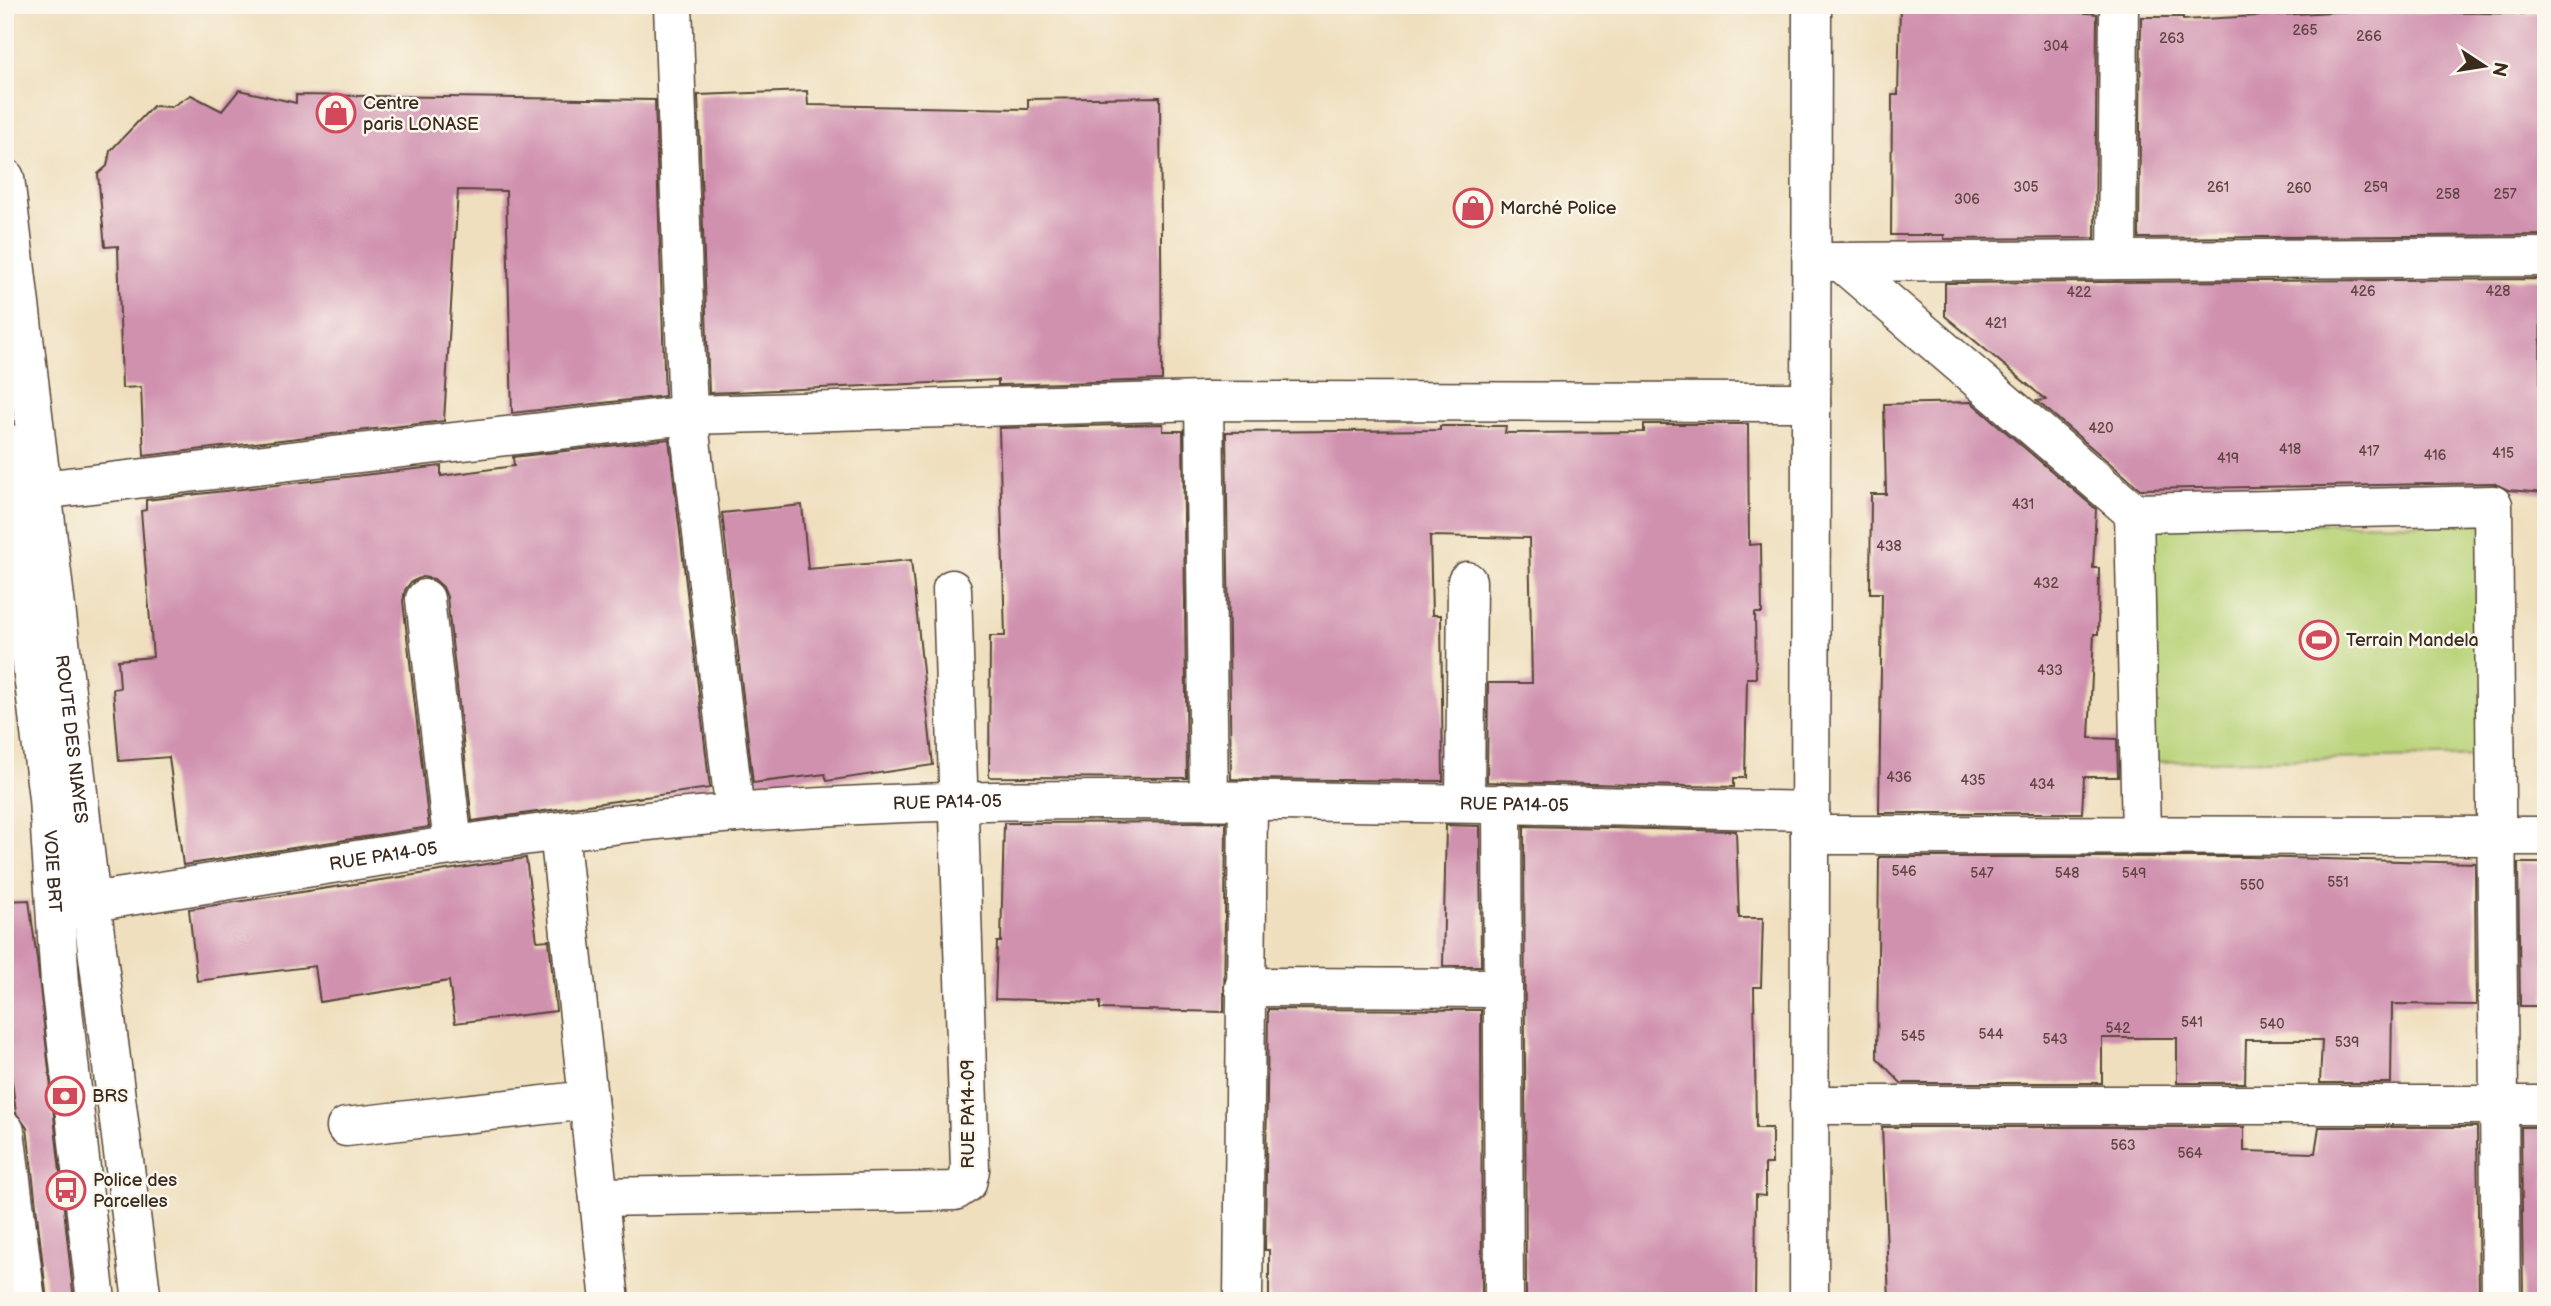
<svg xmlns="http://www.w3.org/2000/svg" width="2551" height="1306" font-family="'Balsamiq Sans',sans-serif">
<style>
.pitch{fill:#b9d379;stroke:#7a7e4c;stroke-width:2}
.building{fill:#d091af}
.lines{fill:none;stroke-linecap:round;stroke-linejoin:round}
.minor-casing{stroke:#564536;stroke-width:41}
.major-casing{stroke:#564536;stroke-width:41}
.minor{stroke:#fff;stroke-width:38}
.major{stroke:#fff;stroke-width:38}
.labels{text-anchor:middle;stroke-width:5;stroke-linejoin:round;paint-order:stroke}
.number-label{font-size:14px;fill:#604442}
.poi-label{font-size:18px;fill:#3b2a1e;stroke:#fbf7ec;text-anchor:start}
.street-label{font-size:18px;fill:#3b2a1e;stroke:#fbf7ec}
</style>
<rect width="100%" height="100%" fill="#fbf7ec"/>
<filter id="ink" filterUnits="userSpaceOnUse"><feTurbulence type="fractalNoise" baseFrequency=".0143" numOctaves="2"/><feDisplacementMap in="SourceGraphic" scale="14" xChannelSelector="R" yChannelSelector="G"/><feConvolveMatrix kernelMatrix="1 2 1 2 8 2 1 2 1" color-interpolation-filters="sRGB"/></filter>
<filter id="wash" filterUnits="userSpaceOnUse"><feTurbulence type="fractalNoise" baseFrequency=".00686" numOctaves="4" result="noise"/><feDisplacementMap in="SourceGraphic" scale="28" xChannelSelector="R" yChannelSelector="G"/><feGaussianBlur stdDeviation="1.57" result="paint"/><feColorMatrix in="noise" values="0 0 0 0 0 0 0 0 0 0 0 0 0 0 0 0 0 1.4 0 .05"/><feComposite in="paint" operator="in"/></filter>
<g filter="url(#wash)">
<rect width="100%" height="100%" fill="#efdfbe"/>
<path class="pitch" d="M2492,523L2493,756L2147,762L2144,524Z"/>
<g id="blocks">
<path class="building" d="M1900,5H2004L2097,14L2095,238L1944,239V235H1891L1892,95H1898Z
M2352,11L2546,14V235L2139,238L2141,17H2183V20Z
M239,90L296,103V95L655,100L665,396L512,413L506,191L458,190L444,421L144,456L141,387L122,388L118,246L105,247L98,174L107,166L110,151L153,106L171,107L191,95L222,111Z
M807,91L808,105L1028,109V99L1160,97L1162,380L998,385V380L709,393L698,95Z
M2541,279L2540,395H2546V493L2508,490L2493,483L2140,489L2037,401L2046,400L1945,316V283Z
M1971,402L2096,509L2093,568H2099L2098,634H2094L2089,738L2117,739L2118,777H2084L2082,813H1879L1882,593H1870L1871,494H1886L1884,404Z
M1163,424V431H1183L1187,778L989,777L990,636H1005L999,428Z
M1644,424H1748L1749,545L1761,544L1762,613H1755L1756,678H1747L1745,778H1734V787L1487,782L1488,683H1532L1529,538L1430,536L1432,615H1441L1443,781L1231,779L1226,432L1440,430V426H1506L1505,433L1644,432Z
M669,439L710,788L472,821L447,597L443,587L434,579L422,577L411,582L405,590L403,601L429,827L183,865L169,757L119,761L113,689L120,688L118,660L153,657L141,511L146,510V500L441,466V476L514,466L513,457Z
M802,505L808,569L911,560L933,765L827,781L825,774L753,783L722,513Z
M1226,822L1224,1012L1100,1009V1002L995,999L997,942H1001L1004,823Z
M1446,825L1480,826L1481,966H1443Z
M1524,826L1736,831L1739,918H1763L1761,987H1754L1756,1128H1772V1164H1765V1196L1756,1195L1755,1301H1526Z
M1879,857H2249L2475,863L2476,1005L2392,1004L2391,1083H2320L2322,1040H2246L2245,1083H2177V1038H2102V1083H1901L1877,1058Z
M526,858L537,941L549,940L556,1011L455,1023L449,981L320,1002L315,966L197,981L189,909Z
M2518,863H2546V1006H2520Z
M29,900L37,959L74,1301H47L27,1128L16,1113L5,1028V901Z
M1268,1009L1481,1010L1482,1301H1269V1250H1265Z
M1882,1127H2244V1151L2315,1153L2319,1127H2477L2479,1301H1889Z
M2521,1127H2546V1301H2523Z"/>
</g>
</g>
<g filter="url(#ink)">
<use href="#blocks" fill-opacity="0" stroke="#564536" stroke-width="2"/>
<g class="lines">
<defs>
<g id="minor">
<path d="M673,5L688,415L735,813"/>
<path d="M2117,260L2119,5"/>
<path d="M1831,262L2546,257"/>
<path d="M1841,262L2134,513L2493,505L2501,1301"/>
<path d="M1204,401L1209,800"/>
<path id="s1" d="M5,442L48,798L60,983L96,1301"/>
<path d="M41,490L688,415L1204,401L1811,402"/>
<path d="M2134,513L2141,835"/>
<path d="M425,599L453,845"/>
<path d="M1465,803L1467,581"/>
<path d="M1502,803L1504,1301"/>
<path d="M559,832L610,1301"/>
<path d="M1810,835L2546,836"/>
<path id="s2" d="M91,902C305,869 519,830 735,813C916,798 1099,799 1281,801C1457,803 1634,806 1810,811"/>
<path d="M1244,987L1503,988"/>
<path d="M1809,1105H2546"/>
<path d="M346,1127L588,1100"/>
<path d="M5,1131L26,1301"/>
<path d="M599,1197L955,1191L967,1183L970,1170L952,589"/>
<path d="M1243,1301L1248,800"/>
<path d="M1809,1301L1812,5"/>
</g>
<g id="major">
<path id="s3" d="M5,178L91,902L142,1301"/>
</g>
</defs>
<use href="#minor" class="minor-casing"/>
<use href="#major" class="major-casing"/>
<use href="#minor" class="minor"/>
<use href="#major" class="major"/>
</g>
</g>
<defs>
<symbol id="shop-ring" viewBox="-11 -11 22 22"><circle r="9.5" fill="#fbf7ec" stroke="#d1495b" stroke-width="1.5"/><path d="M-5-2.5h2.3a2.7 3.5 0 0 1 5.4 0H5L5.5 6h-11ZM-1.5-2.5h3a1.5 2.3 0 0 0-3 0Z" fill="#d1495b"/></symbol>
<symbol id="stadium-ring" viewBox="-11 -11 22 22"><circle r="9.5" fill="#fbf7ec" stroke="#d1495b" stroke-width="1.5"/><path d="M0-5a6.5 5 0 1 0 0 10a6.5 5 0 1 0 0-10ZM-3.5-1.8h7v3.6h-7Z" fill="#d1495b"/></symbol>
<symbol id="bank-ring" viewBox="-11 -11 22 22"><circle r="9.5" fill="#fbf7ec" stroke="#d1495b" stroke-width="1.5"/><path d="M-6-4H6V4H-6ZM0-2.3a2.3 2.3 0 1 0 0 4.6a2.3 2.3 0 1 0 0-4.6Z" fill="#d1495b"/></symbol>
<symbol id="bus-ring" viewBox="-11 -11 22 22"><circle r="9.5" fill="#fbf7ec" stroke="#d1495b" stroke-width="1.5"/><path d="M-5-6H5V4H4V6H2V4H-2V6H-4V4H-5ZM-3.5-4V0h7V-4ZM-3.5 1.2v1.5H-2V1.2ZM2 1.2v1.5H3.5V1.2Z" fill="#d1495b"/></symbol>
</defs>
<g fill-rule="evenodd">
<use href="#shop-ring" x="314" y="91" width="44" height="44"/>
<use href="#shop-ring" x="1451" y="186" width="44" height="44"/>
<use href="#stadium-ring" x="2297" y="618" width="44" height="44"/>
<use href="#bank-ring" x="43" y="1074" width="44" height="44"/>
<use href="#bus-ring" x="44" y="1168" width="44" height="44"/>
</g>
<g class="labels">
<g class="number-label">
<text x="2305" y="35">265</text>
<text x="2369" y="41">266</text>
<text x="2172" y="43">263</text>
<text x="2056" y="51">304</text>
<text x="2026" y="192">305</text>
<text x="2218" y="192">261</text>
<text x="2376" y="192">259</text>
<text x="2299" y="193">260</text>
<text x="2448" y="199">258</text>
<text x="2505" y="199">257</text>
<text x="1967" y="204">306</text>
<text x="2363" y="296">426</text>
<text x="2498" y="296">428</text>
<text x="2079" y="297">422</text>
<text x="1996" y="328">421</text>
<text x="2101" y="433">420</text>
<text x="2290" y="454">418</text>
<text x="2369" y="456">417</text>
<text x="2503" y="458">415</text>
<text x="2435" y="460">416</text>
<text x="2228" y="463">419</text>
<text x="2023" y="509">431</text>
<text x="1889" y="551">438</text>
<text x="2046" y="588">432</text>
<text x="2050" y="675">433</text>
<text x="1899" y="782">436</text>
<text x="1973" y="785">435</text>
<text x="2042" y="789">434</text>
<text x="1904" y="876">546</text>
<text x="1982" y="878">547</text>
<text x="2067" y="878">548</text>
<text x="2134" y="878">549</text>
<text x="2338" y="887">551</text>
<text x="2252" y="890">550</text>
<text x="2192" y="1027">541</text>
<text x="2272" y="1029">540</text>
<text x="2118" y="1033">542</text>
<text x="1991" y="1039">544</text>
<text x="1913" y="1041">545</text>
<text x="2055" y="1044">543</text>
<text x="2347" y="1047">539</text>
<text x="2123" y="1150">563</text>
<text x="2190" y="1158">564</text>
</g>
<g class="poi-label">
<text x="363" y="109">Centre<tspan x="363" dy="21">paris LONASE</tspan></text>
<text x="1500" y="214">Marché Police</text>
<text x="2346" y="646">Terrain Mandela</text>
<text x="92" y="1102">BRS</text>
<text x="93" y="1186">Police des<tspan x="93" dy="21">Parcelles</tspan></text>
</g>
<g class="street-label">
<text dy="6" stroke="none"><textPath href="#s3" startOffset="565">ROUTE DES NIAYES</textPath></text>
<text dy="6" stroke="none"><textPath href="#s2" startOffset="863">RUE PA14-05</textPath></text>
<text dy="6" stroke="none"><textPath href="#s2" startOffset="1430">RUE PA14-05</textPath></text>
<text dy="6" stroke="none"><textPath href="#s2" startOffset="296">RUE PA14-05</textPath></text>
<text dy="6" stroke="none"><textPath href="#s1" startOffset="432">VOIE BRT</textPath></text>
<text transform="translate(968 1114) rotate(-90)" y="6">RUE PA14-09</text>
</g>
</g>
<rect width="2551" height="1306" fill="none" stroke="#fbf7ec" stroke-width="28"/>
<g transform="translate(2484 66) rotate(102)" stroke="#fbf7ec" stroke-width="5" paint-order="stroke">
<path d="M0-5L12 26L0 18L-12 26Z" fill="#3b2a1e"/>
<text y="-10" font-size="19" font-weight="bold" text-anchor="middle" fill="#3b2a1e">N</text>
</g>
</svg>
